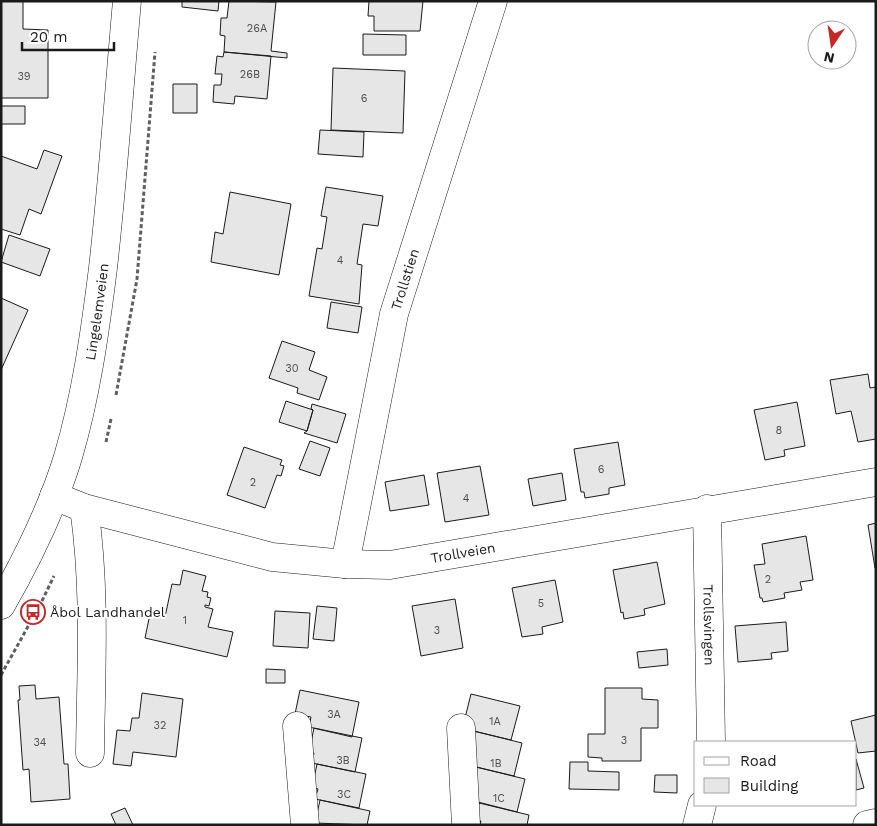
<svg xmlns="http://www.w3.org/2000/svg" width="877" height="826" font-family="'Work Sans',sans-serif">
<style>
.building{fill:#e6e6e6;stroke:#1a1a1a}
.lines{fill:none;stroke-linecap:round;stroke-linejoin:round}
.minor-casing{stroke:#1a1a1a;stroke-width:29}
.major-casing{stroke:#1a1a1a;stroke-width:29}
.path{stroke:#5f5f5f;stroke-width:3;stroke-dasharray:4 2.5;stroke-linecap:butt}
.minor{stroke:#fff;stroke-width:28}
.major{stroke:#fff;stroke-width:28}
.labels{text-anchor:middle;stroke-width:4;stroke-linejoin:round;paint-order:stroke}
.number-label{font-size:11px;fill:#4d4d4d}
.street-label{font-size:14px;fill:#1a1a1a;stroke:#fff}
.poi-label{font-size:14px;fill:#1a1a1a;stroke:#fff;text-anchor:start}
</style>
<rect width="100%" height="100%" fill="#fff"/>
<path class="building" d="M1,1H23V29L48,30V98H1Z
M182,1H219L218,11L182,7Z
M229,1L276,2L271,51L287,53V58L224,52L225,36L220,35L221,18H227Z
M369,1H423L420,31H374V16H368Z
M363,34L406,35V55H363Z
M224,52L271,56L267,99L235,96L234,104L213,102L214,85H221L222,74H215L217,56L223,57Z
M333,68L405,71L403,133L331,130Z
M173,84H197V113H173Z
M1,106H25V124H1Z
M320,130L364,132L363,157L318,154Z
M44,150L62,156L41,214L29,209L20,235L1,229V156L37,169Z
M326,187L383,196L378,226L363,224L357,264L362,265L359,304L309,296L317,248L322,249L327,217L321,216Z
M230,192L291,204L279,275L211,262L215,232L223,234Z
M9,235L50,249L40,276L1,262Z
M1,298L28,310L1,370Z
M331,302L362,307L358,333L327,328Z
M282,341L315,352L309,370L327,377L319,400L297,393L298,388L269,378Z
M868,374L870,388L876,387V439L858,442L851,411L836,414L830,380Z
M286,401L313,410L307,431L279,422Z
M797,402L805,446L784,450L785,456L765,460L754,410Z
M312,404L346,414L337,443L304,433L307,431L313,410L311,409Z
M310,441L330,448L320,476L299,469Z
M618,442L625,485L609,488V494L585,498L584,492H581L574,449Z
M244,447L282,460L280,465L284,466L281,476L277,475L265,508L227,495Z
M480,466L489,515L445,522L437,473Z
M562,473L566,500L533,506L528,479Z
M424,475L429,505L390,511L385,482Z
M876,523V568H875L868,525Z
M806,536L813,580L800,582L802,590L784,593L785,598L763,602L762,598H760L754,565L765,564L762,544Z
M657,562L665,604L644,609L645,615L624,619L623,612L621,613L613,570Z
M183,570L206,576L202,591L208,592L207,597L211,598L209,606L205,605V607L213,609L208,627L233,632L227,657L145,638L150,614L165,617L172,584L180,585Z
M555,580L563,622L542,627L543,634L522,637L512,588Z
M455,599L463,648L421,656L412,606Z
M317,606L337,608L334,641L313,639Z
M275,611L310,613L308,648L273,646Z
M786,622L788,651L771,653L772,659L738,662L735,626Z
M667,649L668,665L639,668L637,652Z
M266,669L285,670V683H266Z
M35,685L36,699L59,697L64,764H68L70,799L31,802L29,769L23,770L18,700H20L19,686Z
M605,688H642V699L658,700V728H641V761H602V758L588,757V734H605Z
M300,690L359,702L352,737L309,727L311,717L295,714Z
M142,693L183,699L176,757L133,752L131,766L113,764L117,730L130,731L132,718H139Z
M471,694L520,706L511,740L469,730L472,719L465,718Z
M876,715V751L858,753L851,721Z
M314,728L362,738L355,772L312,763L314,753L309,752Z
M474,731L522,743L514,776L472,766Z
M856,759L864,788L856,790Z
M570,762H588V771L619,772V790L569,789Z
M317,764L366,774L359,808L315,799L318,789L312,787Z
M476,767L525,779L517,812L474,801Z
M655,775H677V793L654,792Z
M320,800L370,811L367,825L315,823Z
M479,803L529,815L527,825H480L481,821L475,820Z
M125,808L133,825H116L111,814Z"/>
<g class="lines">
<defs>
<g id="minor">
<path id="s1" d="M54,496L84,508L272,557L345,564L390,565L876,482"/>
<path d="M84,508C96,589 91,672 90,753"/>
<path id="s2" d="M707,509L711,742"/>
<path id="s3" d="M345,564L394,314L493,1"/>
<path d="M297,726L305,825"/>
<path d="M461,728L466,825"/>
<path d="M697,825L702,805"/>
<path d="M867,825L876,823"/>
</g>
<g id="major">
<path id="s4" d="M1,605C28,558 52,509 68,457C86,396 95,332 103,268C113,179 119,90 127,1"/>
</g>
</defs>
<use href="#minor" class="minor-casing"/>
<use href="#major" class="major-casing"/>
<path class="path" d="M116,395L137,279L155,52
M106,442L111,419
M1,675L40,605L54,576"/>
<use href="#minor" class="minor"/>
<use href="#major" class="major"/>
</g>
<defs>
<symbol id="bus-ring" viewBox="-11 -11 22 22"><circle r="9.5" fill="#fff" stroke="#c62828" stroke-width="1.5"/><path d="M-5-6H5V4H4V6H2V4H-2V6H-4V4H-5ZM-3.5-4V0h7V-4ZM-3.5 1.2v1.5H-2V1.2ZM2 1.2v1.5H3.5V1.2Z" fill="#c62828"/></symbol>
</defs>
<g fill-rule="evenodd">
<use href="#bus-ring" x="19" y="598" width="28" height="28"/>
</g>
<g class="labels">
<g class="number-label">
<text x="257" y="32">26A</text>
<text x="250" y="78">26B</text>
<text x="24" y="80">39</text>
<text x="364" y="102">6</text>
<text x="340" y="264">4</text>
<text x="292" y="372">30</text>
<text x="779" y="434">8</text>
<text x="601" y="473">6</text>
<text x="253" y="486">2</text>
<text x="466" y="502">4</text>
<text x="768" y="583">2</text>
<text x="541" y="607">5</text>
<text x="185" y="624">1</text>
<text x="437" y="634">3</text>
<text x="334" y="718">3A</text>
<text x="495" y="725">1A</text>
<text x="160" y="729">32</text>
<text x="624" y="744">3</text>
<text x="40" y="746">34</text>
<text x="343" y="764">3B</text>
<text x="496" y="767">1B</text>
<text x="344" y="798">3C</text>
<text x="499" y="802">1C</text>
</g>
<g class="street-label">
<text dy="5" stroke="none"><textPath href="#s3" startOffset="291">Trollstien</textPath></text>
<text dy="5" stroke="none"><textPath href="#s4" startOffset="311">Lingelemveien</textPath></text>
<text dy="5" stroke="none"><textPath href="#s1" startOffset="419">Trollveien</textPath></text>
<text dy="5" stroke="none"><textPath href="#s2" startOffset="116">Trollsvingen</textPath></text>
</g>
<g class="poi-label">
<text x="50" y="617">Åbol Landhandel</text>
</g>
</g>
<rect width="877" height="826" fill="none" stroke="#1a1a1a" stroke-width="5"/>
<rect x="694" y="741" width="162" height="65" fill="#ffffff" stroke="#a3a3a3"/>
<rect x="704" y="757" width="25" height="8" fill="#ffffff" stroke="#a3a3a3"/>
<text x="740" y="766" font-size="15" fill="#1a1a1a">Road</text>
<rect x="704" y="778" width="25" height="15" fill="#e6e6e6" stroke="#a3a3a3"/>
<text x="740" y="791" font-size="15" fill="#1a1a1a">Building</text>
<g transform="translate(832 45) rotate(193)"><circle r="24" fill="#ffffff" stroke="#a3a3a3"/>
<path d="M0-4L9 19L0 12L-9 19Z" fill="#c62828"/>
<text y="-8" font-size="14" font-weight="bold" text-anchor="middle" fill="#1a1a1a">N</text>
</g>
<path d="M22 42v8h92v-8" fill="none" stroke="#1a1a1a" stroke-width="2.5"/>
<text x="30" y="42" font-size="15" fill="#1a1a1a" stroke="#ffffff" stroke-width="4" paint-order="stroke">20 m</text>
</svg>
